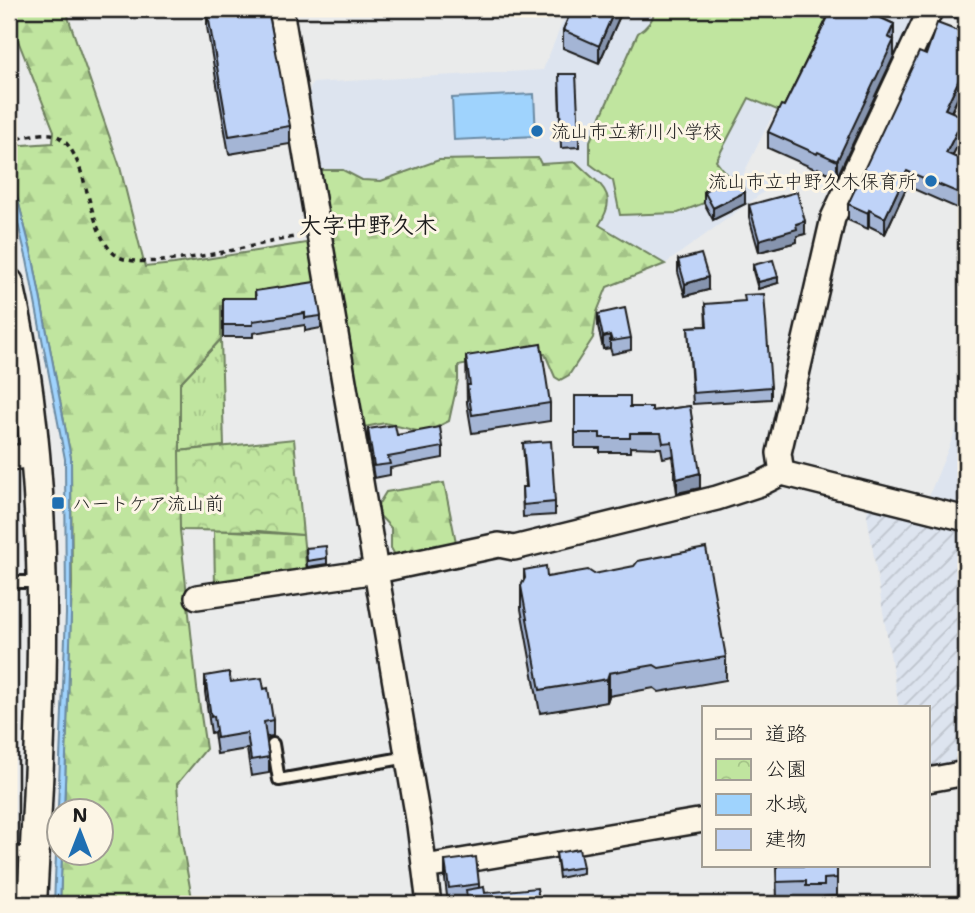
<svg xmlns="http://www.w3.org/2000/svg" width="975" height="913" font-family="'Shantell Sans','Klee One',sans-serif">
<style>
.built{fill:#dde4ef}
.industrial{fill:url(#industrial-furrows)}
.grass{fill:url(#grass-tufts);stroke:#6e805e;stroke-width:2}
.forest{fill:url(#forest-firs);stroke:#6e805e;stroke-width:2}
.cemetery{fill:url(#cemetery-stones);stroke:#6e805e;stroke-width:2}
.park{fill:url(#park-crowns);stroke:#6e805e;stroke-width:2}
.garden{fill:#c0e59f;stroke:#6e805e;stroke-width:2}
.water{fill:#9fd3fd;stroke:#6b8aa3;stroke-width:2}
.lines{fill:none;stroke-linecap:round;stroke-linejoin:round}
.service-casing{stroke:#1c1c1c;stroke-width:16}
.minor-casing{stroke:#1c1c1c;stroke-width:28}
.tertiary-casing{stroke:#1c1c1c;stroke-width:33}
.path{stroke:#1c1c1c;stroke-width:3.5;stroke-dasharray:5 5;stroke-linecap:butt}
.service{stroke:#fcf5e5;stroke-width:10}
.minor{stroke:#fcf5e5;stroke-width:23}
.tertiary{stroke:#fcf5e5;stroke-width:28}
.wall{fill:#a4b5d5;stroke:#1c1c1c;stroke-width:2}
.shaded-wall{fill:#8694ae;stroke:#1c1c1c;stroke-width:2}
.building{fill:#bfd3f8;stroke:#1c1c1c;stroke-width:2}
.poi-dot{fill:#1f6fb2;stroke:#fcf5e5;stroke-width:2.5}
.labels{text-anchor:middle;stroke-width:6;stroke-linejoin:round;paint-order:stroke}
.poi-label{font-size:19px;fill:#1c1c1c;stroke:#fcf5e5;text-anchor:start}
.quarter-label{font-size:23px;font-weight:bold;fill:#1c1c1c;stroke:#fcf5e5}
</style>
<defs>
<pattern id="industrial-furrows" width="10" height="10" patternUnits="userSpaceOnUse" patternTransform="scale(1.75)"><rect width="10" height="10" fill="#dde4ef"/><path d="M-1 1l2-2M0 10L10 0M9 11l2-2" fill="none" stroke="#bdc3cc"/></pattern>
<pattern id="grass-tufts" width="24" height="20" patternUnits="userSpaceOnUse" patternTransform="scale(1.75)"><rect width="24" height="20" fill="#c0e59f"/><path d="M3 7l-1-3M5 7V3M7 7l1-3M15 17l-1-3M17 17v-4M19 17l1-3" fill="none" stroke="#a4c488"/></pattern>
<pattern id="forest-firs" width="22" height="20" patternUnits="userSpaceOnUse" patternTransform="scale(1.75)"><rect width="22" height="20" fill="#c0e59f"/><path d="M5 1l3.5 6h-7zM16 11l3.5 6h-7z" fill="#a4c488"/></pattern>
<pattern id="cemetery-stones" width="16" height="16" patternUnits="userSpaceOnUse" patternTransform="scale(1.75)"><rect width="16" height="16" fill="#c0e59f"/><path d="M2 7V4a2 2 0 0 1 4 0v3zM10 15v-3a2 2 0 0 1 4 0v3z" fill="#a4c488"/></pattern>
<pattern id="park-crowns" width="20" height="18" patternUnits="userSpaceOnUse" patternTransform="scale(1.75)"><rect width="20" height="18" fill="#c0e59f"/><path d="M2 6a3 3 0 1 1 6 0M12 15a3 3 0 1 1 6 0" fill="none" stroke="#a4c488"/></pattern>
</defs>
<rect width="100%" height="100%" fill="#eaebeb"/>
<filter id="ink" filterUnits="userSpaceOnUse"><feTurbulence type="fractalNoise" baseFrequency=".0143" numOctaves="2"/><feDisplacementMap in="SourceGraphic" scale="14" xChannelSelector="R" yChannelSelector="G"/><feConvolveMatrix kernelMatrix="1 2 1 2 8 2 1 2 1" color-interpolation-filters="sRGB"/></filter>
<g filter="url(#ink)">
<path class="built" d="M568,9H925L858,150L774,112L743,175L776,183L665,264L571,209L325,234L306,101L312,83L543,70Z
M966,406V509L928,498Z"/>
<path class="industrial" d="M868,507L959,528L966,565V767L928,774V708H899L867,515Z"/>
<path class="grass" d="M221,339L224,446L179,451L180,383Z"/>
<path class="forest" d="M9,9H67L69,20L120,167L145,267L174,264L313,242L320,282L221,306V339L180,383V530L197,688L206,749L177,784L181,837L193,904H60L62,854L102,853V811H64L72,584L71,458L33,259L9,165V146L53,143L54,131L9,18Z
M538,158L541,164L576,162C598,185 621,191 599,225L665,264L607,287L597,312L593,338L569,375L560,380L555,377L545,354H522L458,366V380L449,421L425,433L385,423L359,428L316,170H343L362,180L381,181L439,160Z
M444,483L456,542L395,555L391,548V528L380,516L378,505L386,492Z"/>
<path class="cemetery" d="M214,530L303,535L307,576L215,587Z"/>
<path class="park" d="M294,439L303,535L259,531L180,530L179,451Z"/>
<path class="garden" d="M654,9H822L819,16L827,20L782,112L749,98L716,161L736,187L704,203L678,213L620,215L613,181L590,164V141L638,33C646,28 655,19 654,9Z"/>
<path class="water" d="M534,94L536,136L454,140L452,98Z
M9,165L33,259L71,458V615L64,811H60V853L62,854L60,904H54L66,614L65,459L27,260L9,188Z"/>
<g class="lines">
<defs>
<path id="service" d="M9,582H41
M273,744L279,780L408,757
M9,852L34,854"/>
<path id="minor" d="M281,9L419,825L429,904
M9,458L36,455
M782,473L779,453L833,218L931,9
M197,597L377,571L499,545L514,548L717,498L760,484L782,473L966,519
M928,780L966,773
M425,867L704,820"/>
<path id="tertiary" d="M9,283C55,487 43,697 32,904"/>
</defs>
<use href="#service" class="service-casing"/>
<use href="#minor" class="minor-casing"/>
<use href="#tertiary" class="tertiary-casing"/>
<path class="path" d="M9,141C21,138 39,132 51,134C91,142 84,238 119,257C151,273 261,243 299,236"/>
<use href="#service" class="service"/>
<use href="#minor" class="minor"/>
<use href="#tertiary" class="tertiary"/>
</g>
<path class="wall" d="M207,9L290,126V144L229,154L207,27Z
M572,9H623L599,63L563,48V30Z
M823,9H877V16L894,24V56L837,177L818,168L817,170L768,148V132L784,106L830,12Z
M948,9H966V21L948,15Z
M966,81L952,111L964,132L952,156L966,162V212L907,186L885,234L869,226L868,229L848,220V204Z
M559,87L579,135V147L561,148Z
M704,191L745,204L713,220L704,203Z
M749,205L805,234L797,236V242L759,252L749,217Z
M678,260L708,290L685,296L678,272Z
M753,265L778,283L758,289L753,271Z
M255,291L321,316V328L305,331V325L253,333V337H223V298H255Z
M705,304L771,387V399L693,404L688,327L706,326Z
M598,314L631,338V350L612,354L610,348L603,349L598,326Z
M466,356L550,403V421L472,433L467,403Z
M575,396L652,411L690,406L700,488L677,493L672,456L663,458L661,448L630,447V452H600V448H575Z
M368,429L397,435L443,447V458L390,468V475L374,478L368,441Z
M523,443L555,502V515L523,517L522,487H526Z
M306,548L327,558V564L307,567Z
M524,570L547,577L726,657V680L659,692L654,688L609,696L607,702L540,713L521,609V586L524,581Z
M205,676L231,682L273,720V736L266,737L269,757V773L251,776L247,749L217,754L214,732L211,733L205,692Z
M556,853L583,867V873L559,878Z
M445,861L479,884V888L485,893L540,904H466V903L448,904L445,879Z
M776,866H837V896L824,897V904H806V899L777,900Z"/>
<path class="shaded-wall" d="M615,9H623L599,63V46Z
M873,9H877V16L870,29V13Z
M894,24V56L837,177V161Z
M966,65V81L945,124V109Z
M964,117V132L946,169V153Z
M907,171V186L885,234V218Z
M745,192V204L713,220V208Z
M869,210V226L868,229V213Z
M805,221V234L797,236V242L759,252V240L796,224Z
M708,277V290L685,296V284Z
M778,277V283L758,289V282Z
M610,335V348L603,349V337Z
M700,473V488L677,493V479Z
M609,673V696L607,702V679Z
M9,682H11V694H9Z"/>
<path class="building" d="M207,9H268L290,126L229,136Z
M572,9H615L599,46L563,30Z
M832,9H873L870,13L894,24L888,37L894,40L837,161L818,152L817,154L768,132L781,105L784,106Z
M937,23L966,34V65L945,109L964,117L946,153L966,162V196L907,171L885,218L869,210L868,213L848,204L919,52L926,55Z
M559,74H576L579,135L561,136Z
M736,174L745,192L713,208L704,191Z
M797,192L805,221L796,224L797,229L759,240L749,205Z
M701,254L708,277L685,284L678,260Z
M773,260L778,277L758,282L753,265Z
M315,282L321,316L305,318V313L253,321V325H223V298H256L255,291Z
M764,294L771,387L693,393L688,327L707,326L705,304L745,301L744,295Z
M625,308L631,338L612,341L610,335L603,337L598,314Z
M541,344L550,403L472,415L467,385H470L466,356Z
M575,396H630V407H652V411L690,406L700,473L677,479L672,442L663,443L661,433H630V438H600V433H575Z
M395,425L397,435L440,427L443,447L388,457L390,464L374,466L368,429Z
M551,441L555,502L523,505L522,487H527L523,443Z
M326,546L327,558L307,561L306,548Z
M706,548L726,657L659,668L654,665L609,673L607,679L540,690L521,586L525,578L524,570L546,566L547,577L588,570L594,574L634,566L638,561Z
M229,672L231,682L262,678L264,689L268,688L273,720L264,722L269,757L251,760L247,733L217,738L214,716L211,717L205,676Z
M579,849L583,867L559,871L556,853Z
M476,857L479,884L449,888L445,861Z
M777,866H837V878L824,879V886H806V881L777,882Z
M484,887L485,893L537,888L540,904H468L466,890Z"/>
</g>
<g class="poi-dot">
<circle cx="537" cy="131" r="7"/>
<circle cx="931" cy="181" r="7"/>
<rect x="51" y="496" width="14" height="14" rx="3.5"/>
</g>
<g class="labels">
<g class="poi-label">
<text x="551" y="138">流山市立新川小学校</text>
<text x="917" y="188" text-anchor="end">流山市立中野久木保育所</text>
<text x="72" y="510">ハートケア流山前</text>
</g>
<g class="quarter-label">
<text x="368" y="233">大字中野久木</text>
</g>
</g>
<rect width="975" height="913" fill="none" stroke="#fcf5e5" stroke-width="35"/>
<rect x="18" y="18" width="940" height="878" fill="none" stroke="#1c1c1c" stroke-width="2.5" filter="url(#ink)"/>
<rect x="702" y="706" width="228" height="161" fill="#fcf5e5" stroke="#a29e95" stroke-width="2"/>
<rect x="716" y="729" width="35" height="10" fill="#fcf5e5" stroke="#a29e95" stroke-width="2"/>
<text x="765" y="741" font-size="21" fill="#1c1c1c">道路</text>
<rect x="716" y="759" width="35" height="21" fill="url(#park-crowns)" stroke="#a29e95" stroke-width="2"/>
<text x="765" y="776" font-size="21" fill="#1c1c1c">公園</text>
<rect x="716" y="794" width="35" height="21" fill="#9fd3fd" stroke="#a29e95" stroke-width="2"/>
<text x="765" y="811" font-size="21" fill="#1c1c1c">水域</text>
<rect x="716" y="829" width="35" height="21" fill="#bfd3f8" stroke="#a29e95" stroke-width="2"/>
<text x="765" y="846" font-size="21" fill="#1c1c1c">建物</text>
<g transform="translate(80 832)"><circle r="33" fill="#fcf5e5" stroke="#a29e95" stroke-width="2"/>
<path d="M0-5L12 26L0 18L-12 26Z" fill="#1f6fb2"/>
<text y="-10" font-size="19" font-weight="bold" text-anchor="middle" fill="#1c1c1c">N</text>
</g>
</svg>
